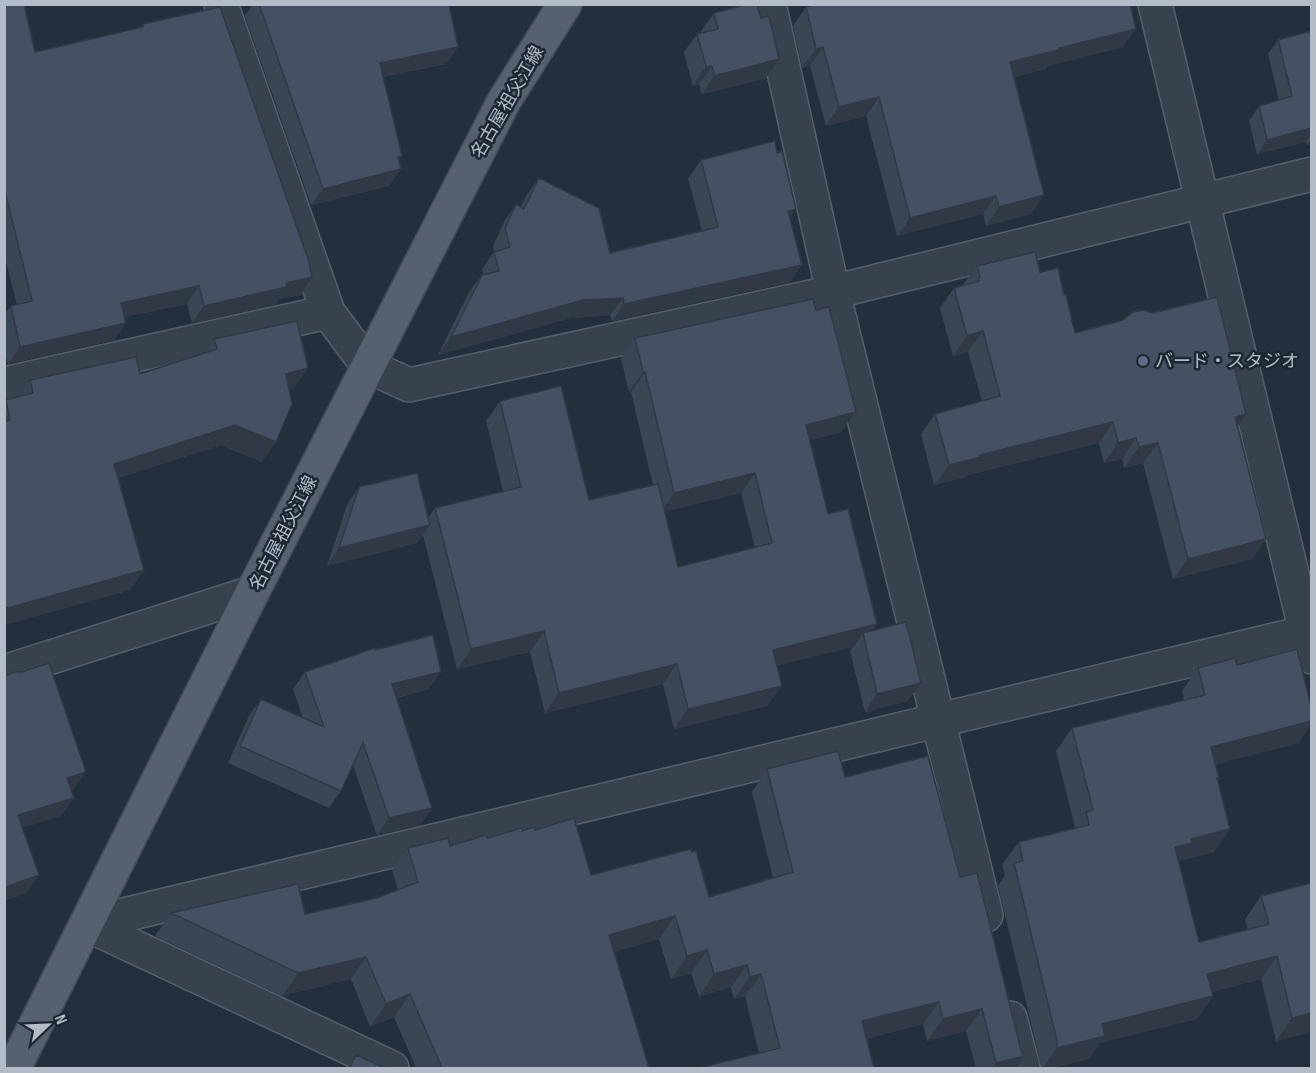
<svg xmlns="http://www.w3.org/2000/svg" width="1316" height="1073" font-family="'Sofia Sans Condensed','Noto Sans JP',sans-serif">
<style>
.lines{fill:none;stroke-linecap:round;stroke-linejoin:round}
.street-casing{stroke:#565f6c;stroke-width:36}
.primary-casing{stroke:#414a57;stroke-width:36}
.street{stroke:#38414e;stroke-width:33}
.primary{stroke:#56606e;stroke-width:33}
.wall{fill:#3b4654;fill-rule:evenodd}
.shaded-wall{fill:#303945}
.building{fill:#455162;stroke:#303945;stroke-width:1.5}
.service-dot{fill:#5c6f8a;stroke:#1d2633;stroke-width:2}
.labels{text-anchor:middle;stroke-width:5;stroke-linejoin:round;paint-order:stroke}
.street-label{font-size:18px;fill:#b4bcc9;stroke:#1d2633}
.poi-label{font-size:18px;fill:#b4bcc9;stroke:#1d2633;text-anchor:start}
</style>
<rect width="100%" height="100%" fill="#242f3e"/>
<g class="lines">
<defs>
<path id="street" d="M221,4L328,312
M769,4L833,292L986,915
M1155,4L1312,657
M4,384L328,312L368,366L409,385L833,292L1312,174
M4,672L252,593
M86,924L1312,631
M86,924L392,1068
M1010,1018L1023,1068"/>
<path id="primary" d="M14,1068L252,593L504,101L565,4"/>
</defs>
<use href="#street" class="street-casing"/>
<use href="#primary" class="primary-casing"/>
<use href="#street" class="street"/>
<use href="#primary" class="primary"/>
</g>
<path class="wall" d="M4,4L35,52L141,27L143,24L312,277L300,295L279,299L275,305L192,323L187,304L124,317L114,340L8,364L4,349V315L11,306L17,305L4,254Z
M253,4H449L458,47L446,64L383,77L399,161L389,186L311,205L245,16Z
M806,7L1123,47L1048,66L1046,69L1014,77L1044,195L1031,214L986,226L983,214L897,236L866,116L826,126L810,66L802,68L793,26Z
M714,13L761,18L779,59L766,78L702,94L699,84L693,86L684,52L697,34L702,33L701,31Z
M1311,31V144L1307,145L1306,142L1257,154L1249,121L1259,106L1279,100L1268,54L1278,40Z
M701,160L790,218V282L612,321L610,315L571,318L438,355L469,292L482,275L483,274L482,269L494,252L493,246L504,222L516,204L521,207L526,196L539,178L610,253L702,231L688,178Z
M977,266L1040,272L1064,295L1075,333L1238,426L1266,539L1252,559L1173,579L1143,463L1124,468L1122,459L1104,463L1099,443L968,475L966,477L934,485L921,434L935,414L982,401L968,352L953,356L940,308L954,288L963,285Z
M635,338L841,432L810,440L828,514L873,631L908,701L865,712L850,651L853,647L777,665L767,706L674,729L663,684L545,713L530,652L457,669L423,535L417,543L327,566L347,505L359,487L428,518L435,508L503,491L486,421L500,401L589,500L653,485L631,392H629L621,358ZM741,493L755,548L678,567L664,512Z
M214,339L294,388L289,390L262,462L221,445L118,478L144,570L130,590L4,625V401L6,400L19,396L30,380L140,374L205,353Z
M375,650L429,689L397,698L432,808L420,825L377,835L353,765L341,791L329,808L228,763L249,716L261,699L303,718L293,689L305,672Z
M1237,665L1299,743L1216,764L1217,780L1230,829L1214,852L1178,861L1199,942L1248,930L1245,919L1261,896L1311,883V1032L1276,1041L1261,979L1212,992L1213,996L1197,1019L1100,1043L1089,1059L1051,1068H1041V1064L998,886L1005,875L1002,865L1019,842L1074,828L1075,827L1056,751L1072,728L1184,700L1182,691L1198,668Z
M767,769L845,777L960,877L1021,1050L1024,1056L1015,1068H976L966,1031L927,1041L923,1024L866,1039L759,1053L745,996L734,999L731,987L699,997L691,973L671,979L659,939L614,952L649,1068H416L394,1017L370,1027L351,979L282,996L155,936L171,913L305,914L377,898L398,890L392,870L408,848L450,846L522,831L535,830L591,875L709,897L773,878L752,792Z
M356,1055L385,1068H347Z"/>
<path class="shaded-wall" d="M1136,29L1123,47L1048,66L1046,69L997,81L1010,62L1059,48Z
M458,47L446,64L368,80L380,63Z
M823,47L810,66L802,68L816,49Z
M779,59L766,78L702,94L714,76Z
M712,66L699,84L693,86L706,67Z
M879,97L866,116L826,126L839,107Z
M1311,128V134L1306,142L1257,154L1267,140Z
M1311,139V144L1307,145Z
M402,156L392,171L401,169L389,186L311,205L323,189Z
M1044,195L1031,214L986,226L999,207Z
M996,196L983,214L897,236L910,218Z
M796,209L784,226L788,211Z
M802,265L790,282L612,321L624,304Z
M312,277L300,295L279,299L275,305L192,323L204,306L286,283Z
M199,286L187,304L109,320L121,303Z
M623,298L610,315L571,318L438,355L451,337L583,300Z
M126,323L114,340L8,364L20,347Z
M983,331L968,352L953,356L967,336Z
M308,368L294,388L271,394L286,374Z
M643,372H645L631,392H629Z
M856,412L841,432L792,445L806,425Z
M1246,414L1232,435L1235,417Z
M1113,422L1099,443L968,475L966,477L934,485L949,465L980,455Z
M235,425L276,442L262,462L221,445L100,484L114,464Z
M1136,438L1122,459L1104,463L1118,443Z
M1158,443L1143,463L1124,468L1139,447Z
M755,473L741,493L660,513L674,493Z
M430,525L417,543L327,566L339,548Z
M1266,539L1252,559L1173,579L1188,559Z
M144,570L130,590L4,625V609Z
M877,624L865,642L863,633L853,647L759,670L773,650Z
M544,631L530,652L457,669L471,649Z
M677,664L663,684L545,713L559,693Z
M441,672L429,689L380,702L392,684Z
M921,683L908,701L865,712L877,694Z
M782,686L767,706L674,729L688,709Z
M1311,721V725L1299,743L1195,770L1211,747Z
M86,772L73,790L55,796L67,778Z
M74,798L61,816L6,833L18,815Z
M432,808L420,825L377,835L389,818Z
M1230,829L1214,852L1179,861L1175,866V847L1191,839Z
M39,875L26,894L4,901V889L6,887Z
M675,916L659,939L593,958L609,935Z
M707,950L691,973L671,979L687,956Z
M1277,956L1261,979L1191,997L1207,974Z
M366,957L351,979L282,996L298,973Z
M747,965L731,987L699,997L714,974Z
M761,974L745,996L734,999L750,977Z
M410,994L394,1017L370,1027L386,1004Z
M1213,996L1197,1019L1100,1043L1089,1059L1051,1068H1043L1057,1048L1102,1024Z
M939,1002L923,1024L846,1044L862,1021Z
M982,1009L966,1031L927,1041L943,1019Z
M1311,1013V1032L1276,1041L1292,1018Z
M1024,1056L1015,1068H992L996,1063Z"/>
<path class="building" d="M4,4H24L35,52L143,27V24L220,7L308,259L312,277L286,283L287,287L204,306L199,286L121,303L126,323L20,347L11,306L32,301L4,187Z
M259,4H449L458,47L380,63L402,156L398,157L401,169L323,189Z
M748,4H757L761,18L769,16L779,59L714,76L712,66L706,67L697,34L718,29L714,13Z
M816,4H1130L1136,29L1059,48V50L1010,62L1044,195L999,207L996,196L910,218L879,97L839,107L823,47L816,49L806,7Z
M1311,31V128L1267,140L1259,106L1292,96L1278,40Z
M775,141L777,153L782,151L796,209L788,211L802,265L624,304L623,298L583,300L451,337L482,275L499,271L494,252L510,247L505,228L516,204L524,209L539,178L599,208L610,253L718,227L701,160Z
M1035,252L1040,272L1058,268L1064,295H1066L1075,333L1123,320L1133,312L1143,310L1153,313L1217,297L1246,414L1235,417L1266,539L1188,559L1158,443L1139,447L1136,438L1118,443L1113,422L980,455L981,457L949,465L935,414L1000,396L983,331L967,336L954,288L979,281L978,277H980L977,266Z
M813,299L816,310L829,307L856,412L806,425L828,514L848,509L877,624L773,650L782,686L688,709L677,664L559,693L544,631L471,649L435,508L521,487L500,401L561,386L589,500L658,484L678,567L772,543L755,473L674,493L645,372H643L635,338Z
M297,321L308,368L286,374L292,404L276,442L235,425L114,464L144,570L4,609V422L10,420L6,400L33,393L30,380L136,357L140,374L217,349L214,339Z
M417,473L430,525L339,548L359,487Z
M906,622L921,683L877,694L863,633Z
M433,635L441,672L392,684L432,808L389,818L363,743L341,791L240,746L261,699L324,727L305,672L375,648V650Z
M1297,649L1311,706V721L1211,747L1219,778H1217L1230,829L1191,839L1192,843L1175,847L1199,942L1269,924L1261,896L1311,883V1013L1292,1018L1277,956L1207,974L1213,996L1102,1024L1105,1036L1057,1048V1041L1014,863L1023,861L1019,842L1089,825L1086,812L1093,810L1072,728L1205,695L1198,668L1235,658L1237,665Z
M49,663L86,772L67,778L74,798L18,815L39,875L6,887L4,883V676L15,672H22Z
M838,751L845,777L928,756L960,877L977,873L1021,1050L1024,1056L996,1063L982,1009L943,1019L939,1002L862,1021L874,1068H699L780,1048L761,974L750,977L747,965L714,974L707,950L687,956L675,916L609,935L649,1068H442L410,994L386,1004L366,957L298,973L171,913L298,884L305,914L377,898L418,882L408,848L448,838L450,846L486,835L487,838L522,828V831L534,827L535,830L574,818L591,875L691,849L692,852L696,851L709,897L793,872L767,769Z
M356,1055L385,1068H350Z"/>
<circle class="service-dot" cx="1143" cy="361" r="6"/>
<g class="labels">
<g class="street-label">
<text transform="translate(507 102) rotate(-60)" y="6">名古屋祖父江線</text>
<text transform="translate(283 533) rotate(-63)" y="6">名古屋祖父江線</text>
</g>
<g class="poi-label">
<text x="1155" y="367">バード・スタジオ</text>
</g>
</g>
<rect width="1316" height="1073" fill="none" stroke="#b4bcc9" stroke-width="12"/>
<g transform="translate(48 1025) rotate(67)" stroke="#1d2633" stroke-width="4.5" paint-order="stroke">
<path d="M0-4.5L10 22L0 15L-10 22Z" fill="#b4bcc9"/>
<text y="-9" font-size="16" font-weight="bold" text-anchor="middle" fill="#b4bcc9">N</text>
</g>
</svg>
